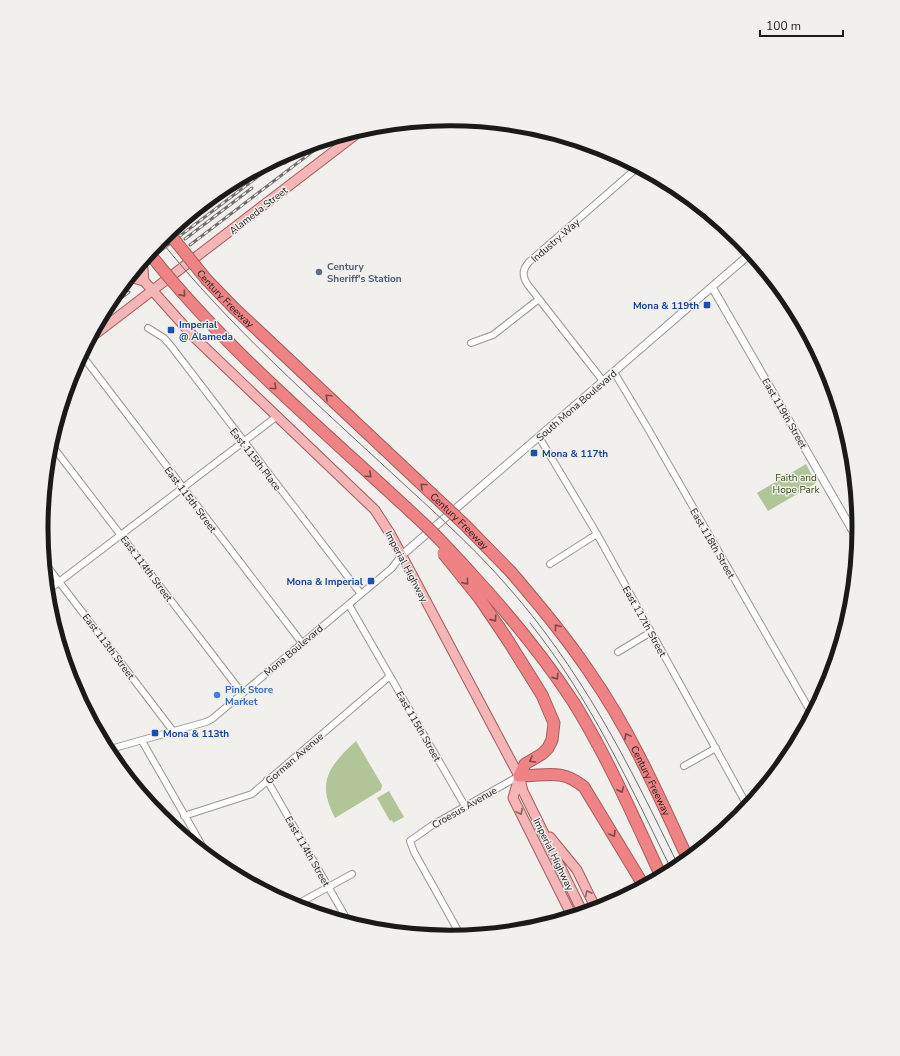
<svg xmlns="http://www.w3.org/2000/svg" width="900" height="1056" font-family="'Nunito Sans',sans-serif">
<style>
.green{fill:#b1c599}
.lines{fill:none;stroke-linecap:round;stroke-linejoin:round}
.minor-casing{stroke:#989693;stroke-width:8}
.tertiary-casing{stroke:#989693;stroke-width:9}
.primary-casing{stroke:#a45e5e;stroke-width:11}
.motorway-casing{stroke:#a45e5e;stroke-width:13}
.minor{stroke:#fff;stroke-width:6}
.tertiary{stroke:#fff;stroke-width:7}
.primary{stroke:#f5b4b5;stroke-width:9}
.motorway{stroke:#ef8284;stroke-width:11}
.tram{stroke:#706f6d;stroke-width:1}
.rail-casing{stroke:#706f6d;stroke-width:3}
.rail{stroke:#f2f0ed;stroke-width:1.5;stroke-dasharray:4.5;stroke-linecap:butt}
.motorway-bridge-casing{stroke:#a45e5e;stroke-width:13;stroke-linecap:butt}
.motorway-bridge{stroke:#ef8284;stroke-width:11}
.oneway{stroke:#7a4949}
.oneway2{stroke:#886766}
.service-dot{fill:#5c6f8a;stroke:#f2f0ed;stroke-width:1.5}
.transit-dot{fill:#1a4fb4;stroke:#f2f0ed;stroke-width:1.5}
.shop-dot{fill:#3f7fe0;stroke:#f2f0ed;stroke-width:1.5}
.labels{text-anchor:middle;stroke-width:3;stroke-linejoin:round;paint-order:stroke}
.street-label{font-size:10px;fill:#1a1a18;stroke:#f2f0ed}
.service-label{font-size:10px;font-weight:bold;fill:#4e5e75;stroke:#f2f0ed;text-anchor:start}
.transit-label{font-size:10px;font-weight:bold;fill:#164399;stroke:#f2f0ed;text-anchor:start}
.park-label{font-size:10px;fill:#384f13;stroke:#f2f0ed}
.shop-label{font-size:10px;font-weight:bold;fill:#366cbe;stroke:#f2f0ed;text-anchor:start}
.rim{fill:none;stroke:#1a1a18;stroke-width:5}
</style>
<rect width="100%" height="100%" fill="#f2f0ed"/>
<path class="green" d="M806,464L816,483L768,511L757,493Z
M356,741L382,785L381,790L335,818C316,782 329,766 356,741Z
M389,791L404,817L393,823L392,820L390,821L377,798Z"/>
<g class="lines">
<defs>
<path id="minor" d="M148,328L164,338L171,346L361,594
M471,343L493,335L539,299
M81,354L302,643
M614,372L647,427L812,714
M603,381L528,285C522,276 522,270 529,262L638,167
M539,437L597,534L748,807
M50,443L242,693
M44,562L173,731
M550,564L597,534
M47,591L276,417
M349,605L465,806
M618,652L651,632
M142,741L208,856
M107,750L206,722L212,719L392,568L401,556
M684,766L716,748
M267,780L349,923
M184,816L252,794L390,676
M294,906L352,874
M461,936L414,852L410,841L434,824L519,776"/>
<path id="tertiary" d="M188,217L205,207L246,176
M712,287L858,540
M401,556L751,253"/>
<path id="primary" d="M140,264L143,269L144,281
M131,275L132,278L144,281L195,338L375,510L391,535L519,776L523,791L583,913
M89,339L363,129
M519,777L513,798L572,916
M550,837L577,870L596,909"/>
<g id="motorway">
<path id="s1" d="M511,572C539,605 566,637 590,673C630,730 659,796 688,859"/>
<path d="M488,592C519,627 548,663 574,703C608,758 634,818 661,876"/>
<path d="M480,599L507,639L542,695L554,723L552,740L548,748L542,754L525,764L519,776C546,776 561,768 584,787L644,886"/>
</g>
</defs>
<use href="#minor" class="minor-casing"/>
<use href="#tertiary" class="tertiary-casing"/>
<use href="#primary" class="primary-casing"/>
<use href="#motorway" class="motorway-casing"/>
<use href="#minor" class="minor"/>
<use href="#tertiary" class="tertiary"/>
<use href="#primary" class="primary"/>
<use href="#motorway" class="motorway"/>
<path class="tram" d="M160,240C230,327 314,401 395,476C432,510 469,543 502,580C581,668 628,762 679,867
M530,623C590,698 630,785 672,871"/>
<defs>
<path id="rail" d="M285,163L307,146
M185,239L252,188
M190,245L329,139
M135,270L289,153
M118,291L124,286
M104,311L129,292"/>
</defs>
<use href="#rail" class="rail-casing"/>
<use href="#rail" class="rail"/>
<defs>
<g id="motorway-bridge">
<path id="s2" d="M168,232L206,279L234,308L465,525L511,572"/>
<path d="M149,253C230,355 332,437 426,526C448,547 468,570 488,592"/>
<path d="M443,553L480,599"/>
</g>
</defs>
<use href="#motorway-bridge" class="motorway-bridge-casing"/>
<use href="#motorway-bridge" class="motorway-bridge"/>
</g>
<defs><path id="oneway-chevron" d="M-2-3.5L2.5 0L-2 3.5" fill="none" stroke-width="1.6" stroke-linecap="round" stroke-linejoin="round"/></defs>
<g class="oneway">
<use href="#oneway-chevron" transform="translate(183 294) rotate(49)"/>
<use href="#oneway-chevron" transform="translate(274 387) rotate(43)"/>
<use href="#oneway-chevron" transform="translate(328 397) rotate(-137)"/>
<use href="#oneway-chevron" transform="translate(369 475) rotate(42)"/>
<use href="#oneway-chevron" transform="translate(423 486) rotate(-137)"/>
<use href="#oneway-chevron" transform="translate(466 582) rotate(51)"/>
<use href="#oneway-chevron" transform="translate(494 619) rotate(55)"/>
<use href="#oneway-chevron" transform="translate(557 627) rotate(-127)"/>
<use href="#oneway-chevron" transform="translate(556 677) rotate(55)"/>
<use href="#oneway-chevron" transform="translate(627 736) rotate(-118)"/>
<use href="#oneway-chevron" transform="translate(532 760) rotate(150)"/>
<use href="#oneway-chevron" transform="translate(621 790) rotate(65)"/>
<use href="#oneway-chevron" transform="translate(613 834) rotate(59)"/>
</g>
<g class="oneway2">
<use href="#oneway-chevron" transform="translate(520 812) rotate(63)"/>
<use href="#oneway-chevron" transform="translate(588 893) rotate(-116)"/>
</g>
<circle class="service-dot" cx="319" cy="272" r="4"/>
<g class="transit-dot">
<rect x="703" y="301" width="8" height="8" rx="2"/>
<rect x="167" y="326" width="8" height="8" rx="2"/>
<rect x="530" y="449" width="8" height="8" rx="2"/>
<rect x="367" y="577" width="8" height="8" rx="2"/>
<rect x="151" y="729" width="8" height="8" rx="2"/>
</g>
<circle class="shop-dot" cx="217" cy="695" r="4"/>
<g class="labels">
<g class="street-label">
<text transform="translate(258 210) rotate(-38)" y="4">Alameda Street</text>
<text transform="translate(555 240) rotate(-41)" y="4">Industry Way</text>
<text dy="4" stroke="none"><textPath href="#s2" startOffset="88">Century Freeway</textPath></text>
<text transform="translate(576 405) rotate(-41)" y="4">South Mona Boulevard</text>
<text transform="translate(785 413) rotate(60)" y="4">East 119th Street</text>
<text transform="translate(256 459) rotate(52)" y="4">East 115th Place</text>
<text transform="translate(191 499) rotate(53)" y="4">East 115th Street</text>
<text dy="4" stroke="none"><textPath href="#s2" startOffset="411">Century Freeway</textPath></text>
<text transform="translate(713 543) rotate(60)" y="4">East 118th Street</text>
<text transform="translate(407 566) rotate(62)" y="4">Imperial Highway</text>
<text transform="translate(147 568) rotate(53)" y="4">East 114th Street</text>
<text transform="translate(645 621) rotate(61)" y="4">East 117th Street</text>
<text transform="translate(109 646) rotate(53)" y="4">East 113th Street</text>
<text transform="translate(293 650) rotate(-40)" y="4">Mona Boulevard</text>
<text transform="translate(419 726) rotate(60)" y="4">East 115th Street</text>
<text transform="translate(294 758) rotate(-41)" y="4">Gorman Avenue</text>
<text dy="4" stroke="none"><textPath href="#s1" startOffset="252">Century Freeway</textPath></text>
<text transform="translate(464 807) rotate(-30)" y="4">Croesus Avenue</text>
<text transform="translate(308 851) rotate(60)" y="4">East 114th Street</text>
<text transform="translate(554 854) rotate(64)" y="4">Imperial Highway</text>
</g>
<g class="service-label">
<text x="327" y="270">Century<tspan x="327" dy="12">Sheriff's Station</tspan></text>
</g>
<g class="transit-label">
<text x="699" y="309" text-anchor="end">Mona &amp; 119th</text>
<text x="179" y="328">Imperial<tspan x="179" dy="12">@ Alameda</tspan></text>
<text x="542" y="457">Mona &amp; 117th</text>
<text x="363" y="585" text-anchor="end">Mona &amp; Imperial</text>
<text x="163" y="737">Mona &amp; 113th</text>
</g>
<g class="park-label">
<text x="796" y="481">Faith and<tspan x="796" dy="12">Hope Park</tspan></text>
</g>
<g class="shop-label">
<text x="225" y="693">Pink Store<tspan x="225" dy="12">Market</tspan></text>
</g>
</g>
<path d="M0 0H900V1056H0ZM48 528a402 402 0 1 1 804 0a402 402 0 1 1-804 0Z" fill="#f2f0ed" fill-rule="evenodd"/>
<path class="rim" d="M48 528a402 402 0 1 1 804 0a402 402 0 1 1-804 0Z"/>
<path d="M760 30v6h83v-6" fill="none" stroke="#1a1a18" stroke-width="2"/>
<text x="766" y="30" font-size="12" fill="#1a1a18" stroke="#f2f0ed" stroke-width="3" paint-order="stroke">100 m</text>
</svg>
